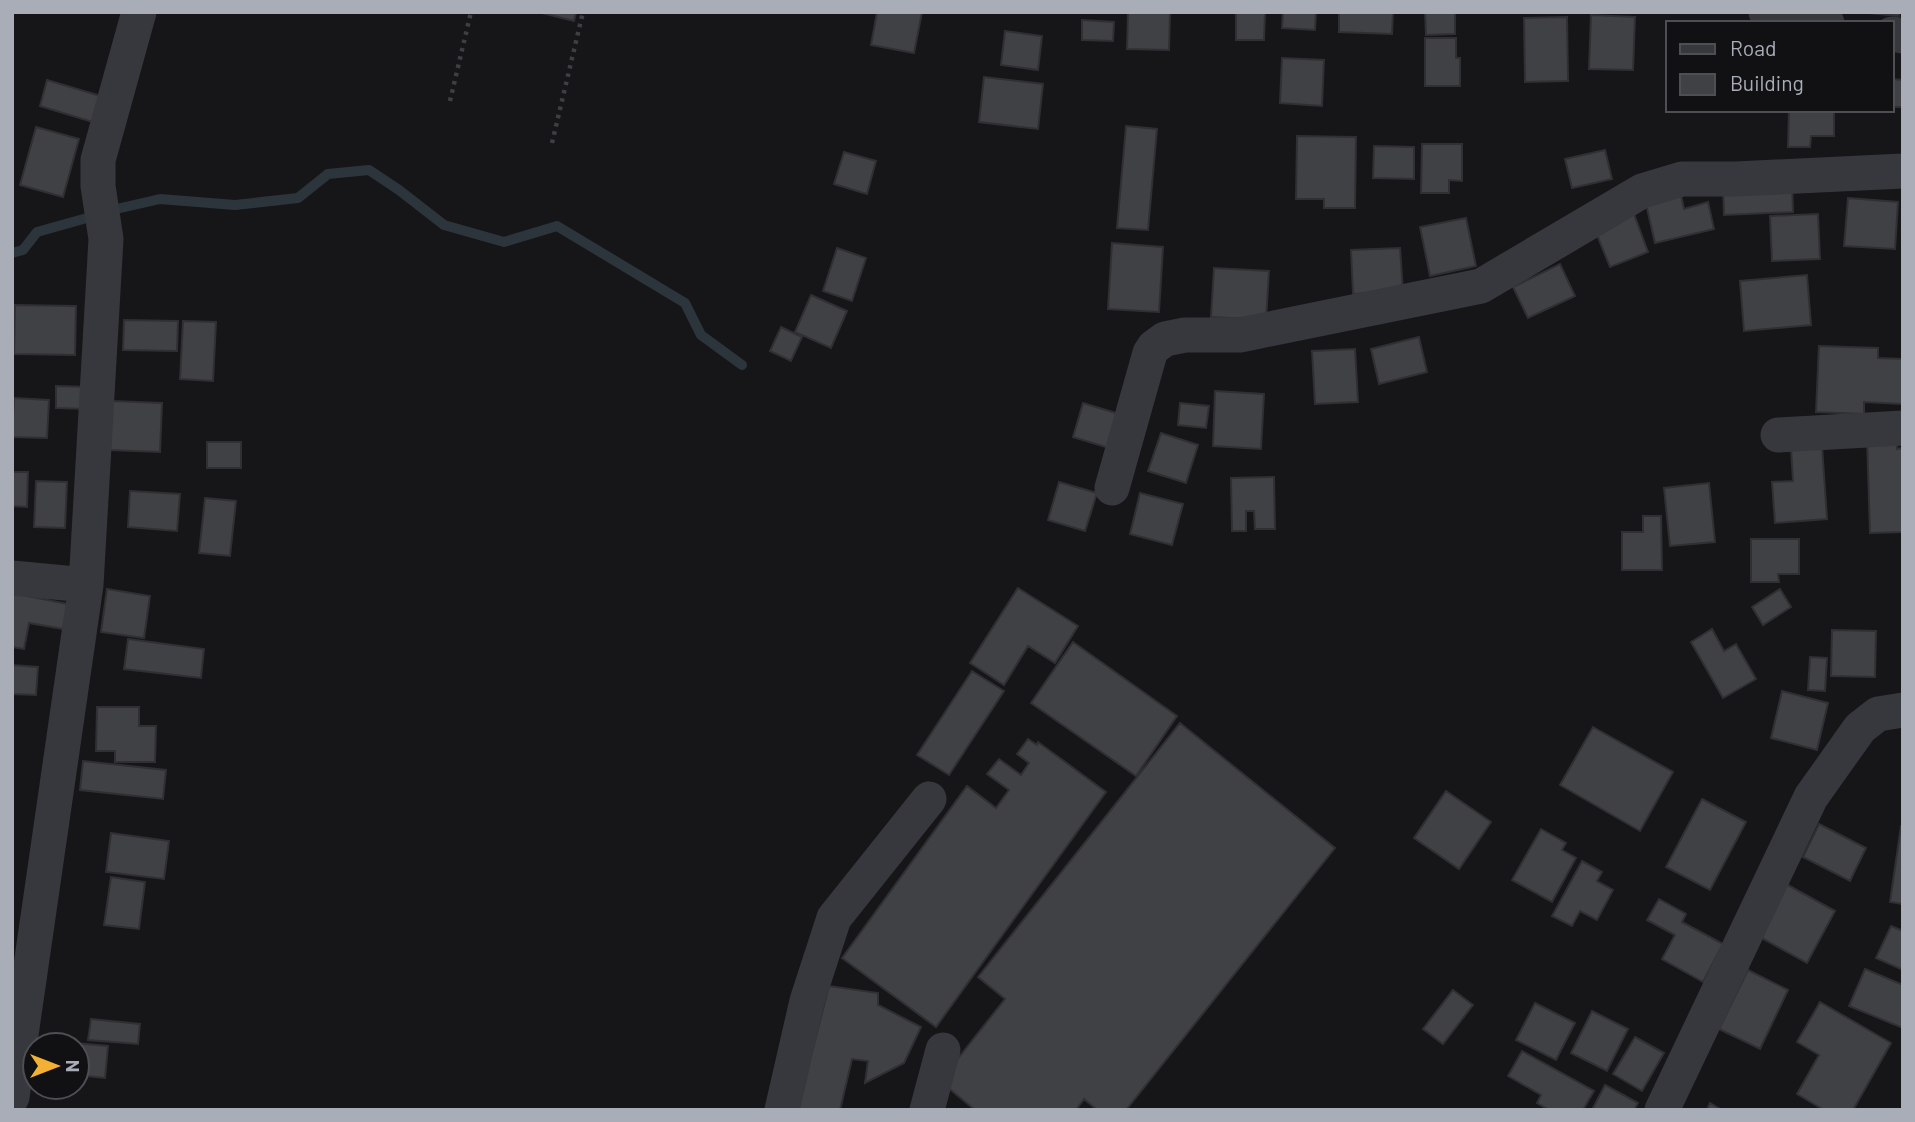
<svg xmlns="http://www.w3.org/2000/svg" width="1915" height="1122" font-family="Barlow,sans-serif">
<style>
.lines{fill:none;stroke-linecap:round;stroke-linejoin:round}
.stream{stroke:#2c353c;stroke-width:10}
.building{fill:#404145;stroke:#303034;stroke-width:2}
.path{stroke:#3d3f44;stroke-width:4.5;stroke-dasharray:3.5 5;stroke-linecap:butt}
.minor{stroke:#37383d;stroke-width:35}
</style>
<rect width="100%" height="100%" fill="#161618"/>
<g class="lines">
<path class="stream" d="M112,210L160,199L235,205L298,198L328,174L369,170L399,190L444,225L504,242L557,226L685,303L701,335L742,365
M12,253L23,250L37,232L87,218"/>
</g>
<path class="building" d="M538,12H576L574,21Z
M877,12H922L914,53L871,45Z
M1128,12H1170L1169,50L1127,49Z
M1236,12H1265L1264,40H1236Z
M1283,12H1316L1315,30L1282,28Z
M1339,12H1393L1392,34L1339,32Z
M1425,12H1455V34L1426,35Z
M1858,12H1899V16Z
M1591,15L1635,17L1633,70L1589,69Z
M1567,17L1568,81L1525,82L1524,18Z
M1082,20L1114,22L1113,41L1082,40Z
M1005,31L1042,36L1038,70L1001,65Z
M1425,38H1456V58H1460V86H1425Z
M1282,58L1324,60L1322,106L1280,103Z
M984,77L1043,84L1038,129L979,122Z
M1892,79L1903,80V107H1892Z
M47,80L104,97L96,123L40,106Z
M1789,110H1834V136H1811L1810,147H1788Z
M1126,126L1157,129L1148,230L1117,228Z
M36,127L79,139L63,197L20,185Z
M1297,136L1356,137L1355,208H1324V199H1296Z
M1422,144H1462V181L1449,180V193H1421Z
M1374,146L1414,147V179L1373,178Z
M1605,150L1612,179L1572,188L1565,159Z
M844,152L876,161L867,194L834,184Z
M1792,184L1793,212L1724,215L1723,187Z
M1681,195L1684,209L1708,202L1714,229L1655,243L1646,204Z
M1848,198L1898,202L1895,249L1844,246Z
M1634,214L1648,252L1610,267L1595,230Z
M1818,214L1820,259L1772,261L1770,216Z
M1466,218L1476,266L1430,276L1420,227Z
M1112,243L1163,247L1159,312L1108,309Z
M837,248L866,258L852,301L823,291Z
M1400,248L1403,292L1353,294L1351,250Z
M1560,264L1575,296L1528,318L1513,287Z
M1214,268L1269,271L1266,320L1211,317Z
M1807,275L1811,325L1744,331L1740,281Z
M811,295L847,311L831,348L795,332Z
M15,305L76,306L75,355L14,354Z
M124,320L178,321L177,351L123,350Z
M183,321L216,322L213,381L180,379Z
M781,327L802,337L791,361L770,351Z
M1419,337L1427,372L1379,384L1371,349Z
M1819,346L1878,348V358L1903,359L1902,404L1864,402V414L1816,412Z
M1355,349L1358,402L1315,404L1312,351Z
M56,386L89,387L88,409L56,408Z
M1215,391L1264,394L1261,449L1213,446Z
M14,398L49,400L47,438L12,437Z
M112,401L162,403L160,452L110,450Z
M1083,403L1119,414L1109,448L1073,437Z
M1180,403L1209,406L1206,428L1178,425Z
M1161,433L1198,445L1186,483L1148,471Z
M1867,438H1897V449L1903,448V532L1870,533Z
M207,442H241V468H207Z
M1822,446L1827,519L1775,523L1772,482L1793,481L1791,448Z
M12,472H28L27,507L12,506Z
M1274,477L1275,529H1255L1254,511H1246V531H1232L1231,478Z
M36,481L67,482L65,528L34,527Z
M1059,482L1097,493L1085,531L1048,520Z
M1709,483L1715,542L1670,546L1664,488Z
M130,491L180,494L177,531L128,527Z
M1140,493L1183,504L1172,545L1130,534Z
M205,498L236,501L230,556L199,553Z
M1643,516H1661L1662,570H1622V532H1643Z
M1751,539H1799V574H1778L1779,582H1751Z
M1018,588L1078,626L1055,663L1028,646L1004,685L970,663Z
M107,589L150,596L144,638L101,632Z
M1780,589L1791,607L1763,625L1752,607Z
M12,593L68,604L63,629L29,623L24,649L12,647Z
M1712,629L1724,651L1736,644L1756,679L1723,698L1691,642Z
M1832,630L1876,631L1875,677L1831,676Z
M128,639L204,649L201,678L124,669Z
M1073,642L1177,716L1136,776L1031,703Z
M1810,657L1827,658L1825,691L1808,690Z
M12,665L38,667L36,695L12,694Z
M972,671L1004,691L949,775L917,755Z
M1782,691L1828,703L1817,750L1771,738Z
M97,707H139V726H156L155,762H115V751H96Z
M1180,723L1335,848L1126,1110H1097L1084,1099L1076,1110H975L940,1081L1005,999L978,977Z
M1593,727L1673,772L1640,831L1560,785Z
M1028,739L1037,745L1038,742L1106,792L936,1027L842,958L967,786L996,808L1009,790L987,774L999,759L1021,775L1029,763L1017,754Z
M83,761L166,770L163,799L80,790Z
M1446,791L1491,822L1459,869L1414,838Z
M1702,799L1746,822L1710,890L1666,867Z
M1819,824L1866,848L1850,881L1803,857Z
M1901,826H1903V904L1890,902Z
M1541,829L1566,843L1562,850L1576,858L1552,902L1512,880Z
M111,833L169,841L164,879L106,872Z
M1582,861L1602,872L1597,881L1613,890L1597,920L1580,911L1572,926L1552,916Z
M111,877L145,882L139,929L104,925Z
M1786,884L1835,911L1807,963L1758,936Z
M1659,899L1686,914L1682,922L1723,944L1703,982L1662,959L1675,935L1647,920Z
M1891,926L1903,931V970L1876,958Z
M1865,969L1903,985V1028L1849,1006Z
M1748,970L1788,990L1760,1049L1719,1029Z
M829,986L878,993V1005L921,1027L904,1063L865,1083L868,1061L852,1059L840,1110H797Z
M1453,990L1473,1005L1443,1044L1423,1029Z
M1820,1002L1891,1043L1853,1110H1824L1797,1094L1819,1055L1797,1042Z
M1535,1003L1575,1023L1556,1060L1516,1040Z
M1592,1011L1628,1029L1607,1071L1571,1053Z
M91,1019L140,1024L138,1044L88,1040Z
M1635,1037L1664,1053L1642,1091L1613,1074Z
M52,1041L108,1046L105,1078L77,1075V1045H52Z
M1522,1051L1594,1091L1583,1110H1549L1537,1103L1541,1095L1508,1076Z
M1605,1085L1638,1103L1634,1110H1596L1593,1108Z
M1710,1103L1722,1110H1707Z"/>
<g class="lines">
<path class="path" d="M450,101L471,12
M552,143L583,12"/>
<path class="minor" d="M1766,12L1827,23
M1892,34L1903,36
M1778,435L1903,428
M1112,488L1150,353L1154,347L1165,339L1185,335H1240L1481,286L1642,191L1682,179H1736L1903,171
M12,578L86,585
M12,1097L86,585L106,239L98,186V160L139,12
M782,1110L807,1001L834,918L929,799
M927,1110L943,1050
M1662,1110L1811,797L1860,728L1878,714L1903,710"/>
</g>
<rect width="1915" height="1122" fill="none" stroke="#a8adb8" stroke-width="28"/>
<rect x="1666" y="21" width="228" height="91" fill="#111113" stroke="#4d4f55" stroke-width="2"/>
<rect x="1680" y="44" width="35" height="10" fill="#37383d" stroke="#4d4f55" stroke-width="2"/>
<text x="1730" y="56" font-size="21" fill="#a8adb8">Road</text>
<rect x="1680" y="74" width="35" height="21" fill="#404145" stroke="#4d4f55" stroke-width="2"/>
<text x="1730" y="91" font-size="21" fill="#a8adb8">Building</text>
<g transform="translate(56 1066) rotate(90)"><circle r="33" fill="#111113" stroke="#4d4f55" stroke-width="2"/>
<path d="M0-5L12 26L0 18L-12 26Z" fill="#f2b134"/>
<text y="-10" font-size="19" font-weight="bold" text-anchor="middle" fill="#a8adb8">N</text>
</g>
</svg>
